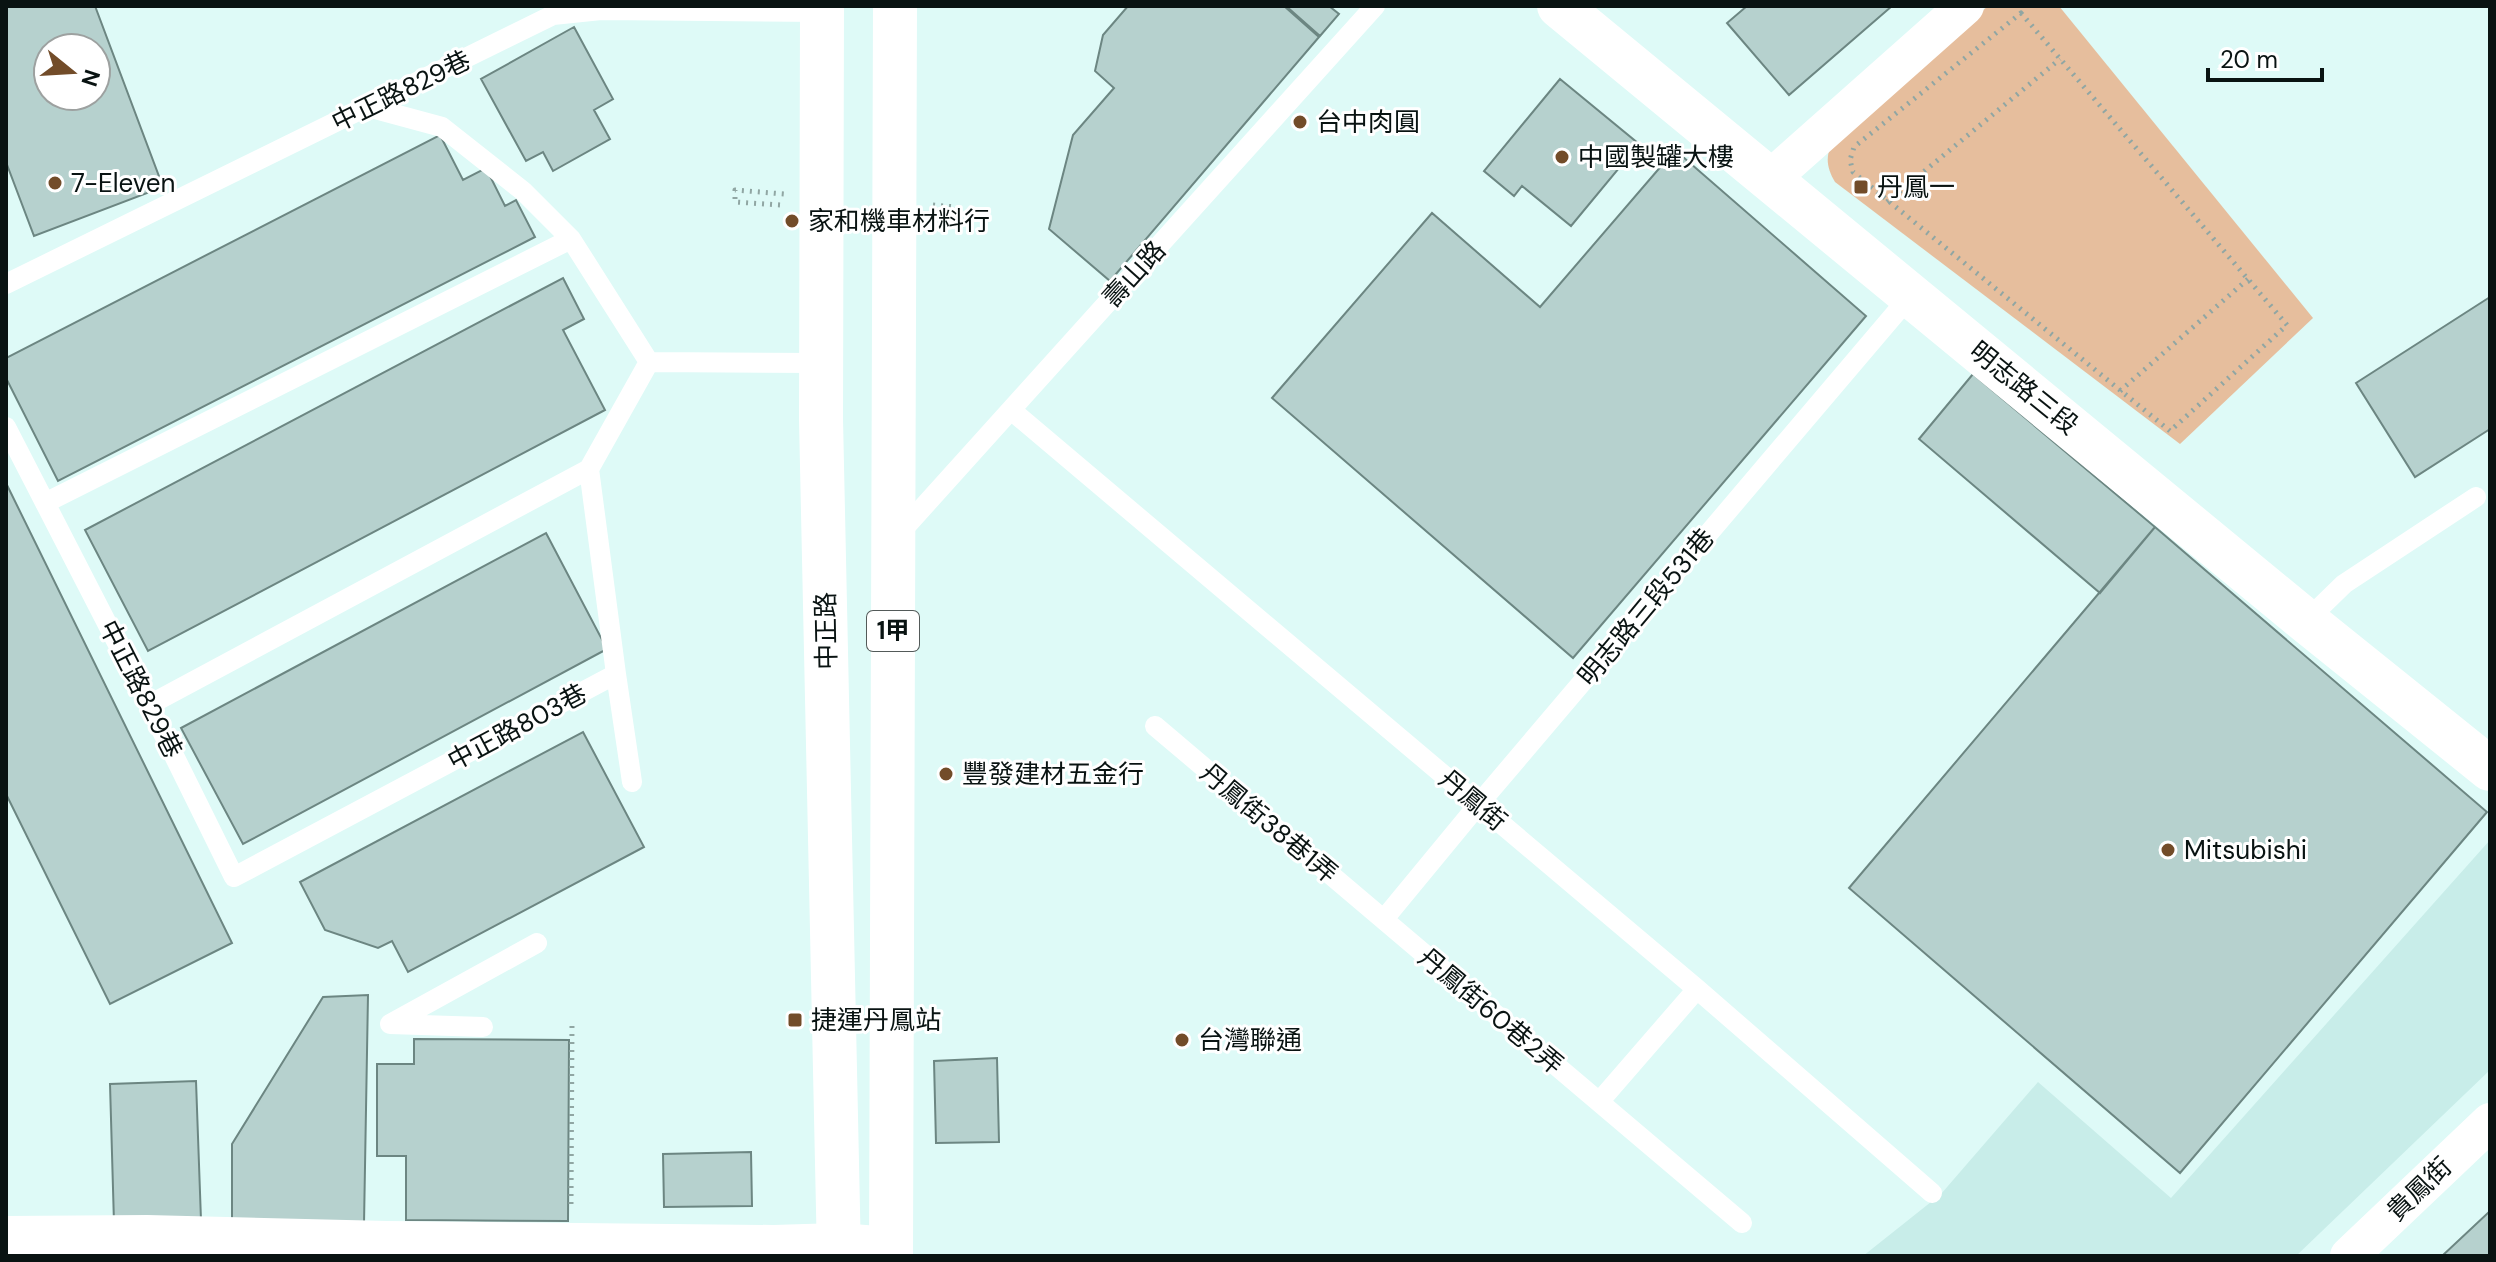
<svg xmlns="http://www.w3.org/2000/svg" width="2496" height="1262" font-family="'DM Sans','Noto Sans TC',sans-serif">
<style>
.built{fill:#c8ede9}
.green{fill:#e6be9d}
.building{fill:#b6d1ce;stroke:#6c8682;stroke-width:2;fill-rule:evenodd}
.lines{fill:none;stroke-linecap:round;stroke-linejoin:round}
.path{stroke:#90a6a3;stroke-width:5;stroke-dasharray:2 6;stroke-linecap:butt}
.service{stroke:#fff;stroke-width:20}
.minor{stroke:#fff;stroke-width:38}
.tertiary{stroke:#fff;stroke-width:44}
.secondary{stroke:#fff;stroke-width:44}
.primary{stroke:#fff;stroke-width:44}
.poi-dot{fill:#724c29;stroke:#fff;stroke-width:3}
.labels{text-anchor:middle;stroke-width:6;stroke-linejoin:round;paint-order:stroke}
.shield{fill:#fff;stroke:#535a59;stroke-width:2}
.shield-label{font-size:24px;font-weight:bold;fill:#091312}
.street-label{font-size:26px;fill:#091312;stroke:#fff}
.poi-label{font-size:26px;fill:#091312;stroke:#fff;text-anchor:start}
</style>
<rect width="100%" height="100%" fill="#defaf7"/>
<path class="built" d="M2490,840V1070L2296,1256H1863L1941,1194L2038,1082L2171,1198Z"/>
<path class="green" d="M1988,6H2059L2313,318L2180,444L1835,182C1825,165 1825,152 1837,136Z"/>
<path class="building" d="M6,6H95L163,187L34,236L6,162ZM48,48H96V96H48Z
M1128,6H1284L1319,37L1110,281L1049,229L1073,135L1114,88L1095,71L1103,35Z
M1286,6H1329L1339,14L1320,36Z
M1747,6H1892L1789,95L1727,23Z
M574,27L613,99L594,110L610,139L553,171L543,152L526,161L481,79Z
M1560,79L1639,144L1571,226L1522,186L1514,196L1484,171Z
M440,135L463,180L486,168L505,206L516,200L535,237L58,481L6,378V358Z
M1675,150L1866,316L1573,658L1272,398L1432,213L1540,307Z
M563,278L584,319L563,330L605,410L148,651L85,530Z
M2490,297V429L2415,477L2356,383Z
M1973,374L2155,527L2100,593L1919,439Z
M6,483L232,943L110,1004L6,794Z
M2155,527L2487,812L2180,1173L1849,888Z
M546,533L607,649L243,844L181,728Z
M583,732L644,847L408,972L392,941L378,948L325,930L300,882Z
M368,995L364,1224L232,1222V1144L323,997Z
M414,1039L569,1040L568,1221L406,1220V1156H377V1064H414Z
M997,1058L999,1142L936,1143L934,1061Z
M196,1081L201,1220L114,1223L110,1084Z
M751,1152L752,1206L664,1207L663,1154Z
M2490,1211V1256H2442Z"/>
<g class="lines">
<path class="path" d="M2021,13L2287,325L2170,431L1853,172L1850,160L1854,147Z
M1887,202L2060,59
M780,205L735,202V190L784,194
M933,205L956,207L955,219L933,218
M2120,391L2248,279
M571,1204L572,1023"/>
<path class="service" d="M6,284L553,15L601,10L822,12
M649,362L822,363
M1011,410L1697,989L1932,1193
M6,427L149,705L234,877L616,674L589,469
M45,503L571,239
M898,535L1375,6
M2306,621L2344,584L2476,497
M616,674L632,782
M149,705L589,469L649,362L571,239L523,191L442,127L368,107
M1155,726L1742,1223
M1384,919L1478,805L1911,295
M390,1024L537,943
M390,1024L483,1027
M1599,1102L1697,989"/>
<path class="minor" d="M1769,180L1965,6
M2349,1256L2490,1122"/>
<path class="tertiary" d="M6,1238L147,1237L387,1243L774,1247L838,1245L891,1249"/>
<path class="secondary" d="M1559,6L2306,621L2490,769"/>
<path class="primary" d="M822,6L821,419L839,1256
M891,1256L895,6"/>
</g>
<g class="poi-dot">
<circle cx="1300" cy="122" r="8"/>
<circle cx="1562" cy="157" r="8"/>
<circle cx="55" cy="183" r="8"/>
<rect x="1853" y="179" width="16" height="16" rx="4"/>
<circle cx="792" cy="221" r="8"/>
<circle cx="946" cy="774" r="8"/>
<circle cx="2168" cy="850" r="8"/>
<rect x="787" y="1012" width="16" height="16" rx="4"/>
<circle cx="1182" cy="1040" r="8"/>
</g>
<g class="labels">
<rect class="shield" x="867" y="611" width="52" height="40" rx="6"/>
<g class="shield-label">
<text x="893" y="639">1甲</text>
</g>
<g class="street-label">
<text transform="translate(401 91) rotate(-26)" y="9">中正路829巷</text>
<text transform="translate(1134 274) rotate(-48)" y="9">壽山路</text>
<text transform="translate(2024 388) rotate(39)" y="9">明志路三段</text>
<text transform="translate(1646 607) rotate(-50)" y="9">明志路三段531巷</text>
<text transform="translate(826 631) rotate(-91)" y="9">中正路</text>
<text transform="translate(141 689) rotate(63)" y="9">中正路829巷</text>
<text transform="translate(517 727) rotate(-28)" y="9">中正路803巷</text>
<text transform="translate(1473 800) rotate(40)" y="9">丹鳳街</text>
<text transform="translate(1269 823) rotate(40)" y="9">丹鳳街38巷1弄</text>
<text transform="translate(1491 1011) rotate(40)" y="9">丹鳳街60巷2弄</text>
<text transform="translate(2419 1189) rotate(-44)" y="9">貴鳳街</text>
</g>
<g class="poi-label">
<text x="1316" y="131">台中肉圓</text>
<text x="1578" y="166">中國製罐大樓</text>
<text x="71" y="192">7-Eleven</text>
<text x="1877" y="196">丹鳳一</text>
<text x="808" y="230">家和機車材料行</text>
<text x="962" y="783">豐發建材五金行</text>
<text x="2184" y="859">Mitsubishi</text>
<text x="811" y="1029">捷運丹鳳站</text>
<text x="1198" y="1049">台灣聯通</text>
</g>
</g>
<rect width="2496" height="1262" fill="none" stroke="#091312" stroke-width="16"/>
<g transform="translate(72 72) rotate(108)"><circle r="38" fill="#ffffff" stroke="#9da1a0" stroke-width="2"/>
<path d="M0-6L14 30L0 20L-14 30Z" fill="#724c29"/>
<text y="-12" font-size="22" font-weight="bold" text-anchor="middle" fill="#091312">N</text>
</g>
<path d="M2208 68v12h114v-12" fill="none" stroke="#091312" stroke-width="4"/>
<text x="2220" y="68" font-size="24" fill="#091312" stroke="#ffffff" stroke-width="6" paint-order="stroke">20 m</text>
</svg>
